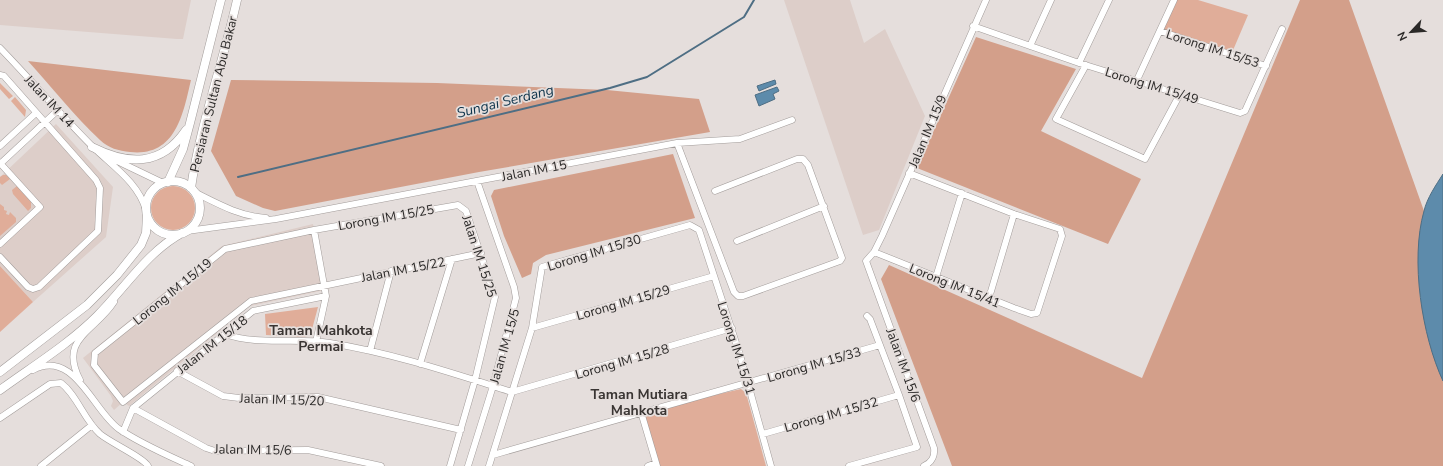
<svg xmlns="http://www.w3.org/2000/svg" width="1443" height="466" font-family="'Nunito Sans',sans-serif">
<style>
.built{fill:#ddcec9}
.green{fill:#e0ad99}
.forest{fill:#d39f8a}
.water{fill:#5d8bab;stroke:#4e6e84}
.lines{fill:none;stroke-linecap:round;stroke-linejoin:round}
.stream{stroke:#4e6e84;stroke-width:2}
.minor-casing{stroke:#a29c9a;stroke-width:7}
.major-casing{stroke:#a29c9a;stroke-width:9}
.minor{stroke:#fff;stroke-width:6}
.major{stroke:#fff;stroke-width:8}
.labels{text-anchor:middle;stroke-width:3.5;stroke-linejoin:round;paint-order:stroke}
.street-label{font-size:13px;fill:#2b2928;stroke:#e5dedc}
.water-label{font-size:14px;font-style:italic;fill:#0e344b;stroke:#e5dedc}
.neighbourhood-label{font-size:14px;font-weight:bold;fill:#3a3533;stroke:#e5dedc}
</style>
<rect width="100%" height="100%" fill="#e5dedc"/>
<path class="built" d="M0,0H191L183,39H177L0,25Z
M784,0H850L864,43L885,29L925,116L879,230L863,235Z
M56,124L113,187L106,237L33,302L0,266V177Z
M313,224L325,290L250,306L129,406L123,402L114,410L111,406L113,401L111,396L83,358L222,246Z"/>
<path class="green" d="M1174,0H1198L1248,15L1231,55L1160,31Z
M0,83L13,96L9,99L0,89Z
M15,97L26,110L25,117L11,101Z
M3,175H6L10,179L2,185L0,183V177Z
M17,186L31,202V208L28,211L13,194L12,190Z
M151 208a22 22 0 1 1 44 0a22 22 0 1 1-44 0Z
M0,204L4,207V210L7,211L6,214L9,215L10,212L16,218V222L0,236Z
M0,266L33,302L0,332Z
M318,307L311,333L305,337L266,335L265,314Z
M741,389L746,393L766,466H657L641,412Z"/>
<path class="forest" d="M1300,0H1349L1424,211L1419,253L1420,297L1430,343L1443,381V466H952L881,279L889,265L1142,378Z
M976,37L1076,69L1041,131L1141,179L1108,244L917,168Z
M28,61L191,80C183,114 176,157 130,152C119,151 108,148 100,140C75,117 51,86 28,61Z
M231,80L437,83L607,90L699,99L710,132L479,172L275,211L263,208L236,196L211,151Z
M673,154L695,218L546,255L533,263L531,274L522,278L504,236L491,196L494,190Z"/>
<path class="water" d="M775,80L776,84L759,91L757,86Z
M777,87L779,91L773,94L775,99L759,106L755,95Z
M1443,174V381C1422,336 1410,260 1424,211C1427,198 1436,185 1443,174Z"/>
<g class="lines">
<path class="stream" d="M238,177L610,88L647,77L744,17L754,0"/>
<defs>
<path id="minor" d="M973,26L1079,63L1240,113L1245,111L1282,29
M1160,31L1266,66
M1030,46L1051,0
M0,48C31,80 60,114 92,146C112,166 138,182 146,210
M1079,63L1109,0
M1086,65L1056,119L1145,159L1180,94
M0,75L4,76L96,180L100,188L98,231L39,287L33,289L28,287L0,257
M1137,80L1174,0
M677,143L734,292L738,296H743L840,261L842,258L808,165L803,159H797L715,191
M0,146L36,113
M111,158L163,183
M0,164L58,110
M194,192C218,204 239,216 266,218
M314,230L326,296L316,342
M187,231L276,219L677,143L740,139L792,120
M737,241L824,206
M0,244L40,207L0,163
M874,252L1014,308L1031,314L1037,313L1062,236L1060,229L1014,214L909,173
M936,277L962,193
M989,298L1014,214
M532,328L714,276
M225,334C258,346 295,337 330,343C392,353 452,373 512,392
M370,351L391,271
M420,364L452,259
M33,370C74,348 93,411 119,429C141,444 167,455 191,466
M177,371L223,396L239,398L318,397L461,430
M80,380C58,338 95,332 114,302
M512,392L732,328
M133,408L206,448L215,451L308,450L381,466
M641,412L657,466
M0,418L50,384L61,383C77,395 84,420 100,434C111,443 144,458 148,466
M123,432L133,408L253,311L326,296
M763,434L899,395
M493,455L880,345
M41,466L92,425
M450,466L475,380L495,297L466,211L458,205L314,230L225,249L95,353L94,365L123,402L251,301L481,253
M468,466L493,386L516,298L514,287L477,181
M489,466L532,328L542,267L690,225L699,230L740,355L771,466
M648,466L656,463
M849,466L917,447L899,395L870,319L867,316
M924,466C932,462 935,457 934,448L866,261L874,252L882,236L986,0"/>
<path id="major" d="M92,147C128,165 161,167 186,130
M146 208a27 27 0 1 1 54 0a27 27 0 1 1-54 0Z
M168,182L183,149L190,123L221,0
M191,188C200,125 223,63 237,0
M0,372L87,305L117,275L141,245L146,233L147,215
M0,390C33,366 69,344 97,316C125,288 147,252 182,233"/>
</defs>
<use href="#minor" class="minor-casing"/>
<use href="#major" class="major-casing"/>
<use href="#minor" class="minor"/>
<use href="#major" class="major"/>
</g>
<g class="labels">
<g class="street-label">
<text transform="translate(1213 48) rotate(18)" y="5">Lorong IM 15/53</text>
<text transform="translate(1152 85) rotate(17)" y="5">Lorong IM 15/49</text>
<text transform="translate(213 94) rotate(-76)" y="5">Persiaran Sultan Abu Bakar</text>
<text transform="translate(50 101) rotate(47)" y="5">Jalan IM 14</text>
<text transform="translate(927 131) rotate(-67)" y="5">Jalan IM 15/9</text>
<text transform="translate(534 170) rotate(-11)" y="5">Jalan IM 15</text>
<text transform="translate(386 217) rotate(-10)" y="5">Lorong IM 15/25</text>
<text transform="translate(594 252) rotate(-17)" y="5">Lorong IM 15/30</text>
<text transform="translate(480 256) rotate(72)" y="5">Jalan IM 15/25</text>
<text transform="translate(403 269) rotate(-11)" y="5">Jalan IM 15/22</text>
<text transform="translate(955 285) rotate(22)" y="5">Lorong IM 15/41</text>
<text transform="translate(172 291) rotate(-39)" y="5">Lorong IM 15/19</text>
<text transform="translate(623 302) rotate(-16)" y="5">Lorong IM 15/29</text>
<text transform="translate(212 344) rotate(-38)" y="5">Jalan IM 15/18</text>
<text transform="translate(504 346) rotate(-74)" y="5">Jalan IM 15/5</text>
<text transform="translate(737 348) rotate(72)" y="5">Lorong IM 15/31</text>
<text transform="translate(622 361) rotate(-16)" y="5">Lorong IM 15/28</text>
<text transform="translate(814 364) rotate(-16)" y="5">Lorong IM 15/33</text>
<text transform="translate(904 365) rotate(70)" y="5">Jalan IM 15/6</text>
<text transform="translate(282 399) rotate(2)" y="5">Jalan IM 15/20</text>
<text transform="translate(831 414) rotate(-16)" y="5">Lorong IM 15/32</text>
<text transform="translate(253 449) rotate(1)" y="5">Jalan IM 15/6</text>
</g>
<g class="water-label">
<text transform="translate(505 101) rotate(-14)" y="5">Sungai Serdang</text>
</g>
<g class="neighbourhood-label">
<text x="321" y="335">Taman Mahkota<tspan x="321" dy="16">Permai</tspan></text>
<text x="639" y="399">Taman Mutiara<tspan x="639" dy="16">Mahkota</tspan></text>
</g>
</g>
<g transform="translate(1411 32) rotate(244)" stroke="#e5dedc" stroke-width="3" paint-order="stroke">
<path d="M0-3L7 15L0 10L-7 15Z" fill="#2b2928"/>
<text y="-6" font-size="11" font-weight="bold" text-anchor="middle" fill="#2b2928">N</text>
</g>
</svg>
